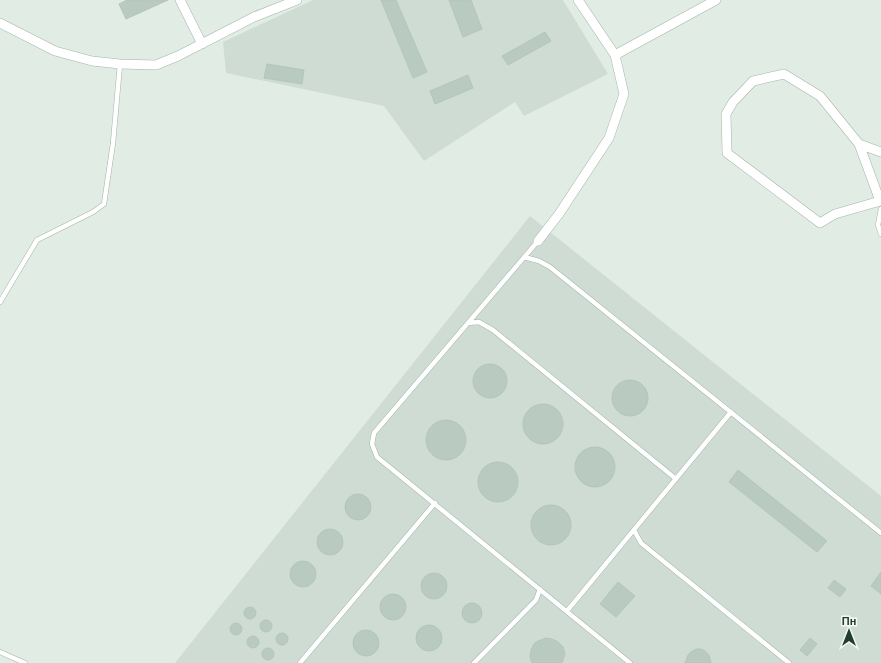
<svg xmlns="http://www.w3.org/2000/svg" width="881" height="663" font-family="'DM Sans',sans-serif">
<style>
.built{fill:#cfdcd4}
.building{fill:#b9cac0;stroke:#b3c6bb}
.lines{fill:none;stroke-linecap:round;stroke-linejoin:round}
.lane-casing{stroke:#a4b4ab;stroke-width:5.5}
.street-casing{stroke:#a4b4ab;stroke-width:10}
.lane{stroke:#fff;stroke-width:4.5}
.street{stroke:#fff;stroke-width:9}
</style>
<rect width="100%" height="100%" fill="#e1ece5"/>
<path class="built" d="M313,0H563L608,74L524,116L515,102L424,161L384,106L226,73L223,42Z
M530,216L881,496V663H175Z"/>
<path class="building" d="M127,0H168L126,19L119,4Z
M381,0H396L427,72L413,78Z
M449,0H471L482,29L463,37Z
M545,32L551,41L508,65L502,56Z
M267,64L304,70L302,84L264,78Z
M468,75L473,88L435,104L430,91Z
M473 381a17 17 0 1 1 34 0a17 17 0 1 1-34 0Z
M612 398a18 18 0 1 1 36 0a18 18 0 1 1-36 0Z
M523 424a20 20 0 1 1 40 0a20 20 0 1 1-40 0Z
M426 440a20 20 0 1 1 40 0a20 20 0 1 1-40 0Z
M575 467a20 20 0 1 1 40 0a20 20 0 1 1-40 0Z
M478 482a20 20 0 1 1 40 0a20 20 0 1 1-40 0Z
M738,470L827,541L817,552L729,482Z
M345 507a13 13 0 1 1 26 0a13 13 0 1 1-26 0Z
M531 525a20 20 0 1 1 40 0a20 20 0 1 1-40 0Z
M317 542a13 13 0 1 1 26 0a13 13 0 1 1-26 0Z
M290 574a13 13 0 1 1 26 0a13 13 0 1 1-26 0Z
M881,572V594L871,586Z
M421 586a13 13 0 1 1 26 0a13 13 0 1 1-26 0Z
M834,580L846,589L840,597L828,588Z
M618,582L635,596L616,617L600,604Z
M380 607a13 13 0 1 1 26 0a13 13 0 1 1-26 0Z
M462 613a10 10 0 1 1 20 0a10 10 0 1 1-20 0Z
M244 613a6 6 0 1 1 12 0a6 6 0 1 1-12 0Z
M260 626a6 6 0 1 1 12 0a6 6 0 1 1-12 0Z
M230 629a6 6 0 1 1 12 0a6 6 0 1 1-12 0Z
M416 638a13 13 0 1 1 26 0a13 13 0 1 1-26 0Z
M353 643a13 13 0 1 1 26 0a13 13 0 1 1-26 0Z
M276 639a6 6 0 1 1 12 0a6 6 0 1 1-12 0Z
M247 642a6 6 0 1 1 12 0a6 6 0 1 1-12 0Z
M546,638L552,639L558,642L563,647L565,654L562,663H532L530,657L531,650L534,644L538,641Z
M810,638L817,644L807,656L800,650Z
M262 654a6 6 0 1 1 12 0a6 6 0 1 1-12 0Z
M696,649H701L705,651L709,655L711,663H685L688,655L691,652Z"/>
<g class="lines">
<defs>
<path id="lane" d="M881,209L878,225L881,234
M538,241L374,433L372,444L377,457L630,663
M524,257L539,261L550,267L881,533
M0,302L37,240L93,212L104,204L113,143L120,64
M468,323L479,322L493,330L676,479
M634,530L641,543L789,663
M567,611L731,412
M0,652L25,663
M300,663L435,503
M474,663L536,600L540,589"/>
<path id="street" d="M180,0L202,44
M0,23L55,51L92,61L120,64L156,65L178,56L254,17L297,0
M615,55L716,0
M859,144L880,201L835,214L820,223L727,153L726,114L733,102L753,81L784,74L820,96L859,144L881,152
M538,241L559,214L609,138L624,94L615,55L578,0"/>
</defs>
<use href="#lane" class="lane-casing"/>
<use href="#street" class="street-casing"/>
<use href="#lane" class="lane"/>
<use href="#street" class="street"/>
</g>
<g transform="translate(849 631)" stroke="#f1f8f4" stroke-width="3" paint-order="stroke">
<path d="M0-3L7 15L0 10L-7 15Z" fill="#213d31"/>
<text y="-6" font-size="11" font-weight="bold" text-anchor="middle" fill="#213d31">Пн</text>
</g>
</svg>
